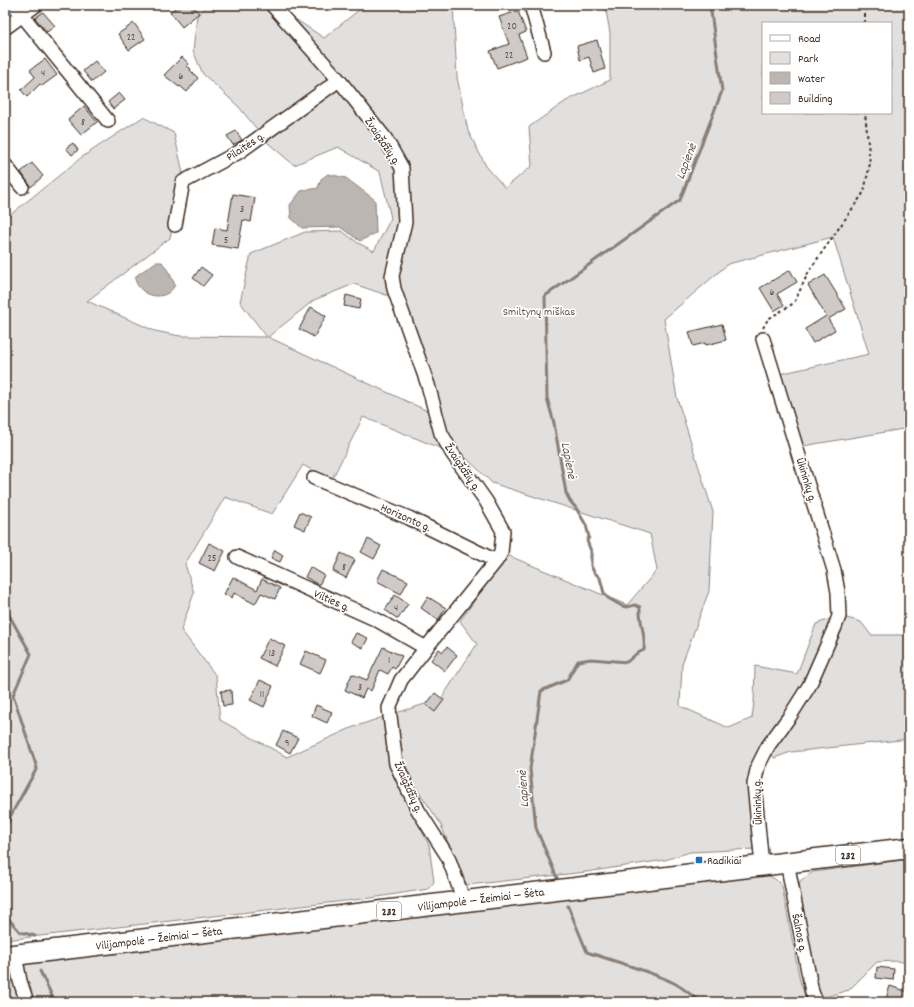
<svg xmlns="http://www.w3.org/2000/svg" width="914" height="1007" font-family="Dekko,sans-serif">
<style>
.green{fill:#e2e0de;stroke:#8e857e;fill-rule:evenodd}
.water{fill:#bcb6b3;stroke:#887e77}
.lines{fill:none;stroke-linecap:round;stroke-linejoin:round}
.stream{stroke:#887e77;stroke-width:3}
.building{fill:#cfcac7;stroke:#3b2a1e}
.minor-casing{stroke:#3b2a1e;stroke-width:16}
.primary-casing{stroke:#3b2a1e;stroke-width:23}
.path{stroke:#3b2a1e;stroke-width:2;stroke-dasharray:3 3;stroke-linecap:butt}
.minor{stroke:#fff;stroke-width:13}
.primary{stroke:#fff;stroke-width:20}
.poi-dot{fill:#1f6fb2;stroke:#fff;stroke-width:1.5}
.labels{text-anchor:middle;stroke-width:3.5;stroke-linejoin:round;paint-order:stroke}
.number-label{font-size:10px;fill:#605248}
.shield{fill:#fff;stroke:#766a62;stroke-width:1}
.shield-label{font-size:11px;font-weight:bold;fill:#3b2a1e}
.street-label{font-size:12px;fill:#3b2a1e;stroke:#fff}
.park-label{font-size:12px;fill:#65584e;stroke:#fff}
.poi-label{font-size:12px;fill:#3b2a1e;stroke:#fff;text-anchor:start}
.water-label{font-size:13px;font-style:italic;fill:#685b52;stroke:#fff}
</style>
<rect width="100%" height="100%" fill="#fff"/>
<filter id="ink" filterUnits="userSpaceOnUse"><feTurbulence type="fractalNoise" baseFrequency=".025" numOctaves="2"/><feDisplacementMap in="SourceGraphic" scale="8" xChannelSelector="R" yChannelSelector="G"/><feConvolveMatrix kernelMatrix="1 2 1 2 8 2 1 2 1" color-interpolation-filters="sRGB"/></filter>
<g filter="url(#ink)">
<path class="green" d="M207,5H274L324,38L365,5H453L457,77L468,131L486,166L505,188L532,166L529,127L566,101L610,80V33L605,5H909V428L797,447L775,375L869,354L833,237L728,264L664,319L677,398L713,512L709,591L682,664L680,706L729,728L752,718L754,702L755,666L797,674L816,624L839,616L861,622L871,635H909V739L791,752L774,758L768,746L756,760L755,849L690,852L665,860L586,872L467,885L462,876L440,823L413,783L403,759L396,713L441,699L477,644L460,621L507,555L627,605L657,570L650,534L492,483L448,440L392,297L354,284L314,300L268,337L432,413L445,450L363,417L331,481L303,465L272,514L225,497L185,564L194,593L181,630L216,676L220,720L287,757L351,728L383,717L387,748L399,786L429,845L434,882L428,889L371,898L5,940V219L82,157L143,117L174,133L183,173L170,238L87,301L155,331L180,336L267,337L240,302L251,254L305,232L342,231L358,243L374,251L391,218L380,172L338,147L294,165L268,143L239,107L203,74L193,51L197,16ZM763,23H891V113H763Z
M909,859V963L897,961L877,962L849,990L818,999L798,894L800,881L813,872Z
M762,872L775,879L782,886L800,981L807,1002H5V964Z"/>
<path class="water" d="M328,174L346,178L375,200L376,233L360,241L340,227L302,228L291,218L290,205L301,191L318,188L321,179Z
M156,262H162L170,274L175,285C165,304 139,296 135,279L137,275Z"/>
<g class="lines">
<path class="stream" d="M5,608L31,654L13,695L37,768L11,815L5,831
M557,878L536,828L530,769L541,691L567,680L578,661L591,659L627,662L636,654L644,650C646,635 639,622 640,607L635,605L627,607L622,606L608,598L604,593L600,578L594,572L591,566V551L587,541L589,537L586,525L576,508L570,501L566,493L554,423L547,398L545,296L680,200L722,91L710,5
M568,906L587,952C616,962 647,970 674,983C684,988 692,997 703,1002
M5,915L20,932L35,936
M40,971L55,1002"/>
</g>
<path class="building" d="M179,5H192L199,13L182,27L170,12Z
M518,11L526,32L519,35L527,57L497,68L490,51L509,44L499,17Z
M43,12L55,26L47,32L35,18Z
M134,23L145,39L129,50L118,34Z
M597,40L605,69L594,73L589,57L580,60L577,46Z
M182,57L189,64L187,66L191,69L190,70L198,78L187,92L180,86L179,87L164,75Z
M45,59L57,75L42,86L40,84L27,97L21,90L35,77L30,70Z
M95,61L104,72L92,82L83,71Z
M119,93L125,100L113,109L108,102Z
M84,106L97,122L81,135L68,120Z
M236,131L242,140L233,145L227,136Z
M73,143L78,150L72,155L66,148Z
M32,163L43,176L31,187L21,172Z
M233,194L255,198L251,222L243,220L238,249L212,245L215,228L227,230Z
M201,267L212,275L203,286L193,278Z
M790,270L797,282L777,294L784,305L774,311L760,288Z
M825,275L846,309L828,319L835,330L813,343L805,329L826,316L808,285Z
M346,295L361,299L359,309L344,306Z
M311,307L326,316L314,337L299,329Z
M722,324L726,340L706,345L705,343L693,346L689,332Z
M300,512L311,517L305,530L294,525Z
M368,539L381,546L374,559L361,552Z
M209,543L225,551L215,571L199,563Z
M275,550L283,555L280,562L271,558Z
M341,553L355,560L346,578L333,571Z
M310,567L324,575L319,585L305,577Z
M383,569L408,581L401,594L377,581Z
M233,577L257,590L262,579L280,588L275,599L261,593L255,604L234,593L232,598L224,594Z
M395,595L408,604L398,619L385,610Z
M428,597L446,608L438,620L421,608Z
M356,633L368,638L363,648L351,642Z
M269,638L285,646L275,666L259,658Z
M383,647L402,656L395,669L392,667L388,674L380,670L371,691L366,689L362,698L345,690L352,674L367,680Z
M447,647L457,655L445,671L431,660L439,649L443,652Z
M306,651L326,660L320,673L300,664Z
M260,680L273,686L264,707L250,700Z
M231,690L232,705L223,706L221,691Z
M435,693L444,700L435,712L426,705Z
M316,705L332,712L327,723L312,716Z
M283,731L298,738L290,753L276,745Z
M877,967L894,969L893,980L876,978Z
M890,986L909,992V1002H885Z"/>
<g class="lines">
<defs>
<path id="minor" d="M14,5L108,121
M272,5L339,80L385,138L402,168L405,222L392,276L394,289L428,385L441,433L452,453L486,501L503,531L501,553L496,561L426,648L401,680L389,708L396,764L418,810L448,857L460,890L462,902
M531,5L544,52
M5,28L36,5
M5,165L22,187
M175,225L183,182L239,152L339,80
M314,478L409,518L496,561
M237,557L377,620L426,648
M787,862L812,992L816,1002
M762,865L754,784L758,766L768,746L790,716L809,686L835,627L839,616L838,592L834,570L763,339
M15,955L20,981L27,1002"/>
<path id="primary" d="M5,956L909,848"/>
</defs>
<use href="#minor" class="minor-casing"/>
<use href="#primary" class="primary-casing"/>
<path class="path" d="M865,23V5
M763,328L768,319L794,303L809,271L864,192L870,163L865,113"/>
<use href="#minor" class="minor"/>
<use href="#primary" class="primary"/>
</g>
</g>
<rect class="poi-dot" x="695" y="856" width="8" height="8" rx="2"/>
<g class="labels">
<g class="number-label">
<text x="512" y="29">20</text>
<text x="131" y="40">22</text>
<text x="509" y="58">22</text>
<text x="43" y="76">4</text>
<text x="181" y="79">6</text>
<text x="83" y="125">8</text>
<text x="242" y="212">3</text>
<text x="226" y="243">5</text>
<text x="772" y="295">6</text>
<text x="212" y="561">25</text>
<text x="344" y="570">8</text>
<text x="396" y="611">4</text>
<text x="272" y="656">13</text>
<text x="389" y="663">1</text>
<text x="360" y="690">3</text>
<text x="262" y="697">11</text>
<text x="287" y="746">9</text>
</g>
<g class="shield">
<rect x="836" y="846" width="24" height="18" rx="3"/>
<rect x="377" y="902" width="24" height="18" rx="3"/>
</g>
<g class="shield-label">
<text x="848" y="859">232</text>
<text x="389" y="915">232</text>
</g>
<g class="street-label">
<text transform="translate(383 141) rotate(56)" y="4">Žvaigždžių g.</text>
<text transform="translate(245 146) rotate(-33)" y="4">Pilaitės g.</text>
<text transform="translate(463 467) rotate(56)" y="4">Žvaigždžių g.</text>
<text transform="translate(807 480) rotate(73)" y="4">Ūkininkų g.</text>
<text transform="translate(406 517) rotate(24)" y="4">Horizonto g.</text>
<text transform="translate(332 600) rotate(24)" y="4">Vilties g.</text>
<text transform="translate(409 787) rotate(66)" y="4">Žvaigždžių g.</text>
<text transform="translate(757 802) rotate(-92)" y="4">Ūkininkų g.</text>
<text transform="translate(481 899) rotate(-7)" y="4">Vilijampolė — Žeimiai — Šėta</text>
<text transform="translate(800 933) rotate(79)" y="4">Šalnos g.</text>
<text transform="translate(159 938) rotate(-7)" y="4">Vilijampolė — Žeimiai — Šėta</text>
</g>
<g class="park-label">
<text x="539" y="315">Smiltynų miškas</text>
</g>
<g class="poi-label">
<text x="707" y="864">Radikiai</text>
</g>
<g class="water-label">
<text transform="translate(685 161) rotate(-69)" y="5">Lapienė</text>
<text transform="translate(570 460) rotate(79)" y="5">Lapienė</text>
<text transform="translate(522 789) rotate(-94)" y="5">Lapienė</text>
</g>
</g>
<rect width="914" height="1007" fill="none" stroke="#fff" stroke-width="20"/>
<rect x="10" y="10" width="894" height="987" fill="none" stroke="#3b2a1e" stroke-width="1.5" filter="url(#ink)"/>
<rect x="762" y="22" width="130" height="92" fill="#ffffff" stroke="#b1aaa5"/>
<rect x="770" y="35" width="20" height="6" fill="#ffffff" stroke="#b1aaa5"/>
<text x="798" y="42" font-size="12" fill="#3b2a1e">Road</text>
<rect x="770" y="52" width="20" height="12" fill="#e2e0de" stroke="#b1aaa5"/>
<text x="798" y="62" font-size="12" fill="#3b2a1e">Park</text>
<rect x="770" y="72" width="20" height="12" fill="#bcb6b3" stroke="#b1aaa5"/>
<text x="798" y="82" font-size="12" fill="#3b2a1e">Water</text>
<rect x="770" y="92" width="20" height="12" fill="#cfcac7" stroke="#b1aaa5"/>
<text x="798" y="102" font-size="12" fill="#3b2a1e">Building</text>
</svg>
